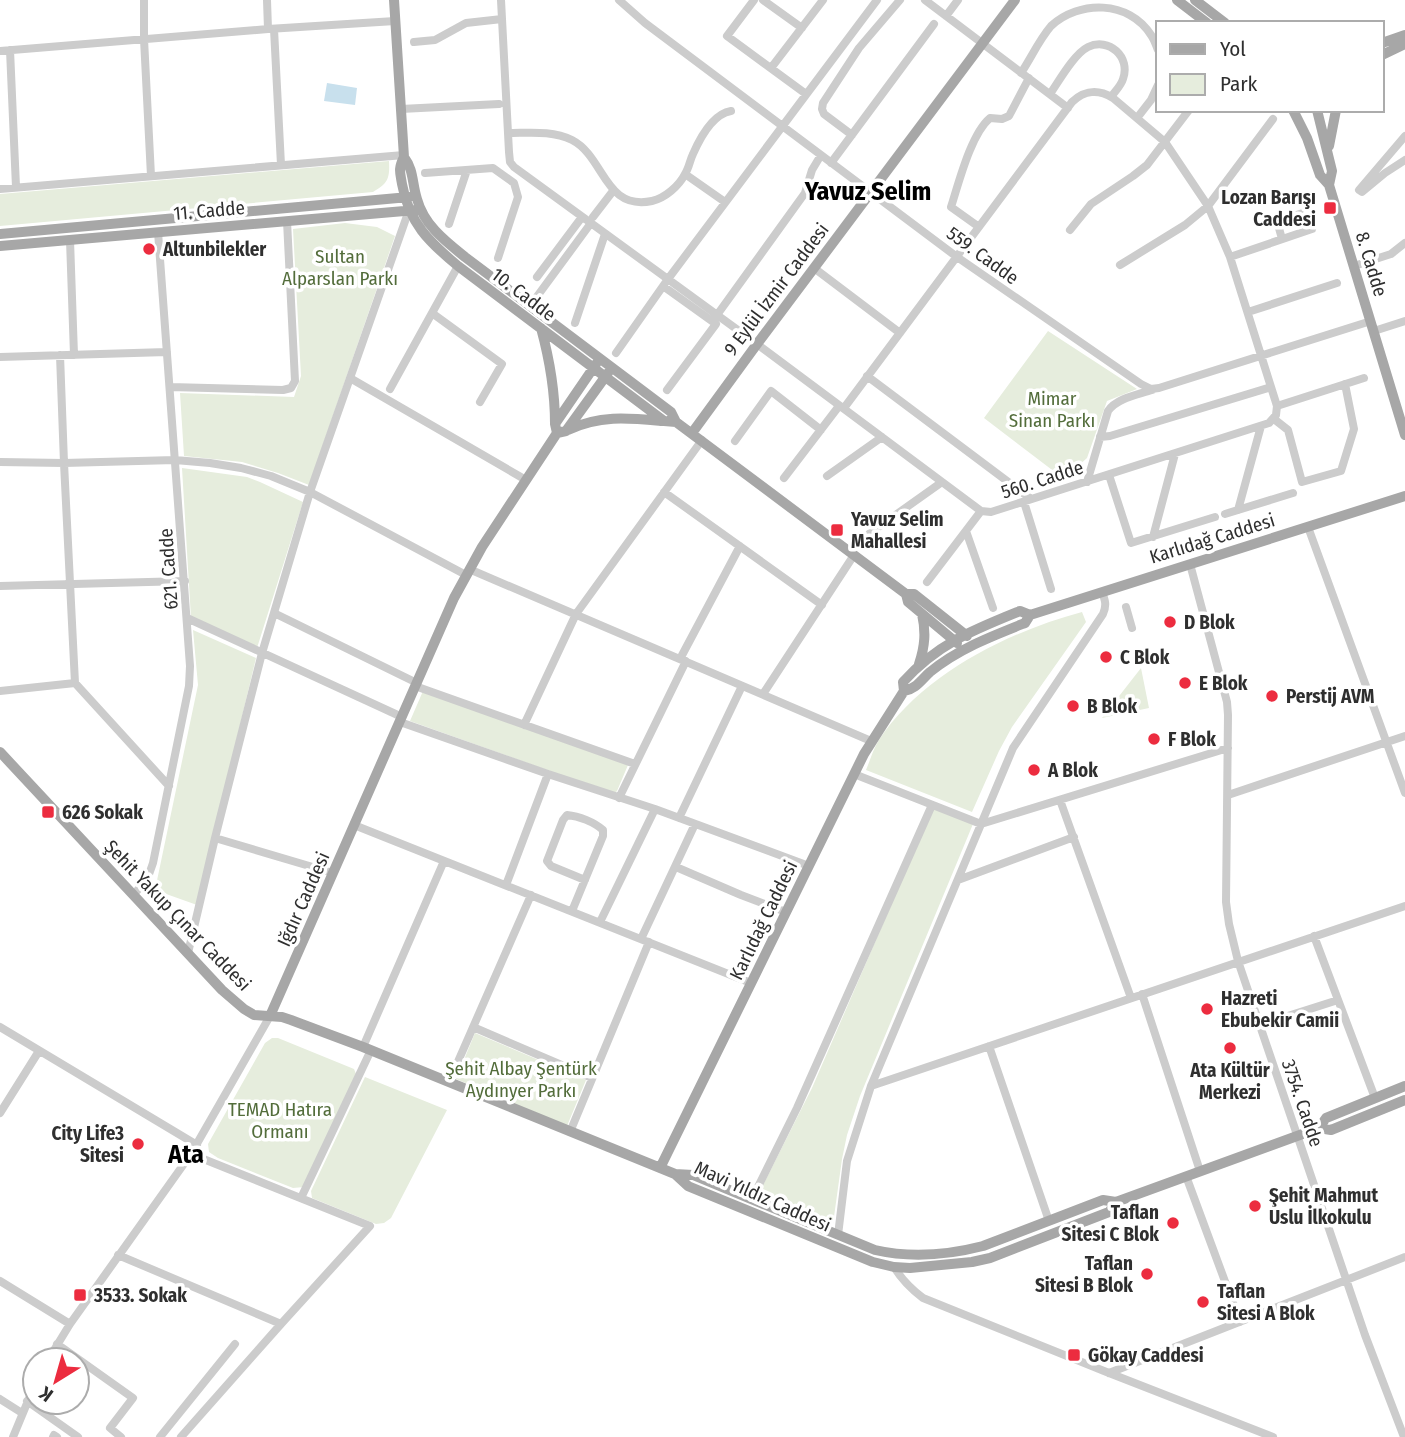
<svg xmlns="http://www.w3.org/2000/svg" width="1405" height="1437" font-family="'Fira Sans Condensed',sans-serif">
<style>
.green{fill:#e6eddd}
.water{fill:#c8e0ed}
.lines{fill:none;stroke-linecap:round;stroke-linejoin:round}
.minor{stroke:#ccc;stroke-width:8}
.major{stroke:#a7a7a7;stroke-width:10}
.poi-dot{fill:#ec2c3f;stroke:#fff;stroke-width:2.5}
.labels{text-anchor:middle;stroke-width:7;stroke-linejoin:round;paint-order:stroke}
.poi-label{font-size:19px;font-weight:bold;fill:#2f2f2f;stroke:#fff;text-anchor:start}
.street-label{font-size:19px;fill:#2f2f2f;stroke:#fff}
.park-label{font-size:19px;fill:#536d3b;stroke:#fff}
.district-label{font-size:26px;font-weight:bold;fill:#000;stroke:#fff}
</style>
<rect width="100%" height="100%" fill="#fff"/>
<path class="green" d="M389,161C390,178 388,184 373,192L0,226V194Z
M345,223L377,227L395,236L309,485L278,473L242,462L184,456L180,393L294,397L301,376L293,229Z
M1048,331L1137,389L1107,401L1087,458L1064,479L984,418Z
M182,468L247,477L260,482L303,502L257,648L191,618Z
M1082,612L1086,622L1012,727L999,751L972,812L866,770C870,761 873,749 879,740C922,675 1007,632 1082,612Z
M193,630L256,658L197,905L155,890L198,685Z
M1141,668L1149,708L1102,718Z
M423,691L628,765L617,791L614,794L410,721Z
M933,808L973,824L860,1096L847,1135L842,1159L833,1224L759,1193L812,1088Z
M475,1033L586,1080L567,1126L456,1079Z
M272,1038H278L354,1069L356,1074L304,1187L293,1188L218,1158L209,1152L208,1144L265,1043Z
M365,1077L447,1110L391,1218L384,1223L376,1224L312,1198L311,1191Z"/>
<path class="water" d="M327,83L357,88L355,105L324,101Z"/>
<g class="lines">
<path class="minor" d="M144,0V39L151,176
M267,0L268,29
M501,0L509,152L510,162L514,167L757,344L981,511L991,512L1269,423L1276,415L1277,406L1230,257L1208,206L1165,142L1113,98C1098,89 1085,90 1072,102L844,408
M619,0L645,23L957,257L1141,384L1151,389L1159,388L1371,321
M754,0L727,36L806,94
M763,0L802,28
M925,0L1068,108
M946,16L958,0
M274,29L281,165
M414,42L435,40L466,23L502,19
M10,50L16,187
M0,51L268,29L395,21
M771,68L823,0
M1021,73C1031,58 1039,40 1051,26C1079,0 1129,0 1151,35C1154,39 1156,45 1158,50
M1050,94C1059,81 1074,54 1088,47C1109,37 1131,57 1123,79C1121,86 1115,91 1111,97
M401,109L499,104
M1137,118L1151,100L1158,85
M508,133C529,133 552,130 572,140C605,157 604,211 652,201C665,198 679,186 685,174C689,168 690,160 693,154C700,138 713,114 731,111
M852,135L824,114L822,109L823,103L859,48L900,0
M1405,136L1359,190L1362,192L1385,173L1405,160
M831,163L934,24
M425,173L493,168L514,183L518,197L498,258
M685,174L725,202
M0,189L404,155
M593,217L613,191
M449,224L467,170
M979,227L951,207C959,182 971,134 990,118L1002,119L1009,116L1029,78
M1070,230L1091,204L1133,176L1147,165L1189,110
M70,240L74,355
M1230,257L1312,229L1306,212L1277,221L1282,239
M1120,265L1185,225L1208,206L1273,119
M1354,266L1391,254L1405,243
M814,268L900,333
M537,277L582,217
M663,286L716,324L667,390
M530,306L591,223
M1248,312L1337,283
M432,313L502,364L480,402
M717,315L805,193L812,170L821,155
M575,323L605,234
M1374,331L1405,321
M616,353L668,279L877,0
M60,355L64,463L75,683
M0,357L167,352
M867,376L1031,499
M350,378L526,480
M170,387L283,390L291,388L295,381L287,221
M390,389L458,266
M1277,406L1364,378
M1274,419L1288,430L1302,482L1341,471L1354,429L1345,384
M1100,437L1110,436L1271,387
M735,441L771,391L821,430
M0,462L64,463L175,460L210,463L241,468L271,476L310,492L466,575
M1109,475L1131,543L1215,517
M827,476L882,437
M784,478L839,406
M1087,482L1108,411C1117,398 1137,395 1152,390
M664,492L822,605
M1024,502L1051,589
M1238,510L1261,426
M1225,514L1293,493
M1308,527L1405,793
M966,531L993,608
M866,536L942,482
M1153,537L1175,454
M1190,564L1227,702L1228,715L1226,902L1229,924L1238,961L1365,1335L1404,1437
M469,569L871,741
M927,582L981,511
M0,586L185,581
M1126,607L1132,628
M274,613L417,683
M187,618L402,717
M680,659L740,546
M415,686L635,764
M0,691L75,683L169,786
M763,694L854,555
M400,722L548,774L655,809L809,866
M524,725L576,614L702,440
M854,774L981,824L1228,748
M1228,795L1405,736
M619,798L686,661
M1060,800L1131,998
M679,818L742,686
M354,825L751,983
M215,838L262,653L310,492L409,210
M676,867L741,895L786,912
M958,880L1074,837
M506,885L548,774
M133,895L147,880L153,863L189,686L190,666L158,232
M572,911L603,836V830C594,822 579,816 567,815L563,820L547,861L551,866L585,880
M600,922L655,809
M1314,936L1375,1098
M641,939L695,824
M188,953L215,838L333,873
M1142,994L1200,1171
M1260,1025L1338,1000
M0,1027L197,1145
M473,1027L592,1078
M989,1046L1049,1221
M363,1047L444,861
M449,1082L531,895
M871,1086L1405,906
M0,1113L39,1051
M570,1132L649,942
M1186,1176L1240,1322
M301,1198L371,1050
M752,1199L797,1108L932,805
M838,1235L847,1161L871,1086L1013,748L1103,614C1107,605 1105,600 1102,592
M118,1255L281,1324L370,1226L191,1154
M894,1267C902,1280 911,1289 923,1298L1109,1373L1273,1437
M0,1281L70,1324
M57,1344L133,1398L110,1428L121,1437
M48,1360L70,1324L191,1154L270,1016
M1109,1373L1405,1257
M0,1399L22,1413
M27,1401L78,1437
M13,1437L35,1384
M53,1437L54,1435L57,1437
M160,1437L235,1344
M181,1437L281,1324"/>
<path class="major" d="M394,0L404,157C398,169 400,172 402,184C409,223 429,242 458,266L664,421L676,422L671,412L465,257C445,241 424,225 417,199C412,184 414,170 404,157
M1177,0L1207,23
M1195,0L1225,23
M1382,43L1405,35
M1382,55L1405,44
M1293,110L1307,138L1320,175L1329,185L1405,435
M1317,110L1332,171L1329,185
M1329,146L1336,110
M0,234L409,197
M0,246L416,210
M541,328C550,361 555,391 555,424
M596,364L555,424L557,433L566,431L608,373
M676,422L906,594
M568,430C600,415 628,418 662,421
M692,433L757,344L1015,0
M1020,611L1030,615L1025,623C992,636 958,649 930,672C921,680 916,689 904,691L903,682C937,644 973,630 1020,611Z
M1030,615L1405,496
M957,643L908,602L906,594H914L967,636
M919,664C925,646 926,632 922,614
M0,752L222,990L244,1009L254,1015L282,1017L291,1020L363,1047L675,1174
M270,1016L454,598L482,547L557,433
M1405,1086L1326,1118L1319,1128L1331,1130L1405,1100
M660,1168L864,754L904,691
M1116,1202L1109,1212L990,1258L972,1262L910,1268L894,1267L873,1262L688,1186L675,1174L693,1175L875,1250C910,1258 948,1255 983,1246L1103,1200L1116,1202L1319,1128"/>
</g>
<g class="poi-dot">
<rect x="1323" y="201" width="14" height="14" rx="3.5"/>
<circle cx="149" cy="249" r="7"/>
<rect x="830" y="523" width="14" height="14" rx="3.5"/>
<circle cx="1170" cy="622" r="7"/>
<circle cx="1106" cy="657" r="7"/>
<circle cx="1185" cy="683" r="7"/>
<circle cx="1272" cy="696" r="7"/>
<circle cx="1073" cy="706" r="7"/>
<circle cx="1154" cy="739" r="7"/>
<circle cx="1034" cy="770" r="7"/>
<rect x="41" y="805" width="14" height="14" rx="3.5"/>
<circle cx="1207" cy="1009" r="7"/>
<circle cx="1230" cy="1048" r="7"/>
<circle cx="138" cy="1144" r="7"/>
<circle cx="1255" cy="1206" r="7"/>
<circle cx="1173" cy="1223" r="7"/>
<circle cx="1147" cy="1274" r="7"/>
<rect x="73" y="1288" width="14" height="14" rx="3.5"/>
<circle cx="1203" cy="1302" r="7"/>
<rect x="1067" y="1348" width="14" height="14" rx="3.5"/>
</g>
<g class="labels">
<g class="poi-label">
<text x="1316" y="204" text-anchor="end">Lozan Barışı<tspan x="1316" dy="22">Caddesi</tspan></text>
<text x="163" y="256">Altunbilekler</text>
<text x="851" y="526">Yavuz Selim<tspan x="851" dy="22">Mahallesi</tspan></text>
<text x="1184" y="629">D Blok</text>
<text x="1120" y="664">C Blok</text>
<text x="1199" y="690">E Blok</text>
<text x="1286" y="703">Perstij AVM</text>
<text x="1087" y="713">B Blok</text>
<text x="1168" y="746">F Blok</text>
<text x="1048" y="777">A Blok</text>
<text x="62" y="819">626 Sokak</text>
<text x="1221" y="1005">Hazreti<tspan x="1221" dy="22">Ebubekir Camii</tspan></text>
<text x="1230" y="1077" text-anchor="middle">Ata Kültür<tspan x="1230" dy="22">Merkezi</tspan></text>
<text x="124" y="1140" text-anchor="end">City Life3<tspan x="124" dy="22">Sitesi</tspan></text>
<text x="1269" y="1202">Şehit Mahmut<tspan x="1269" dy="22">Uslu İlkokulu</tspan></text>
<text x="1159" y="1219" text-anchor="end">Taflan<tspan x="1159" dy="22">Sitesi C Blok</tspan></text>
<text x="1133" y="1270" text-anchor="end">Taflan<tspan x="1133" dy="22">Sitesi B Blok</tspan></text>
<text x="1217" y="1298">Taflan<tspan x="1217" dy="22">Sitesi A Blok</tspan></text>
<text x="94" y="1302">3533. Sokak</text>
<text x="1088" y="1362">Gökay Caddesi</text>
</g>
<g class="street-label">
<text transform="translate(209 210) rotate(-5)" y="7">11. Cadde</text>
<text transform="translate(983 255) rotate(36)" y="7">559. Cadde</text>
<text transform="translate(1372 264) rotate(73)" y="7">8. Cadde</text>
<text transform="translate(776 289) rotate(-53)" y="7">9 Eylül İzmir Caddesi</text>
<text transform="translate(524 294) rotate(37)" y="7">10. Cadde</text>
<text transform="translate(1042 479) rotate(-18)" y="7">560. Cadde</text>
<text transform="translate(1212 538) rotate(-17)" y="7">Karlıdağ Caddesi</text>
<text transform="translate(168 569) rotate(-94)" y="7">621. Cadde</text>
<text transform="translate(303 899) rotate(-66)" y="7">Iğdır Caddesi</text>
<text transform="translate(178 915) rotate(46)" y="7">Şehit Yakup Çınar Caddesi</text>
<text transform="translate(763 920) rotate(-64)" y="7">Karlıdağ Caddesi</text>
<text transform="translate(1303 1103) rotate(71)" y="7">3754. Cadde</text>
<text transform="translate(763 1196) rotate(24)" y="7">Mavi Yıldız Caddesi</text>
</g>
<g class="park-label">
<text x="340" y="263">Sultan<tspan x="340" dy="22">Alparslan Parkı</tspan></text>
<text x="1052" y="405">Mimar<tspan x="1052" dy="22">Sinan Parkı</tspan></text>
<text x="521" y="1075">Şehit Albay Şentürk<tspan x="521" dy="22">Aydınyer Parkı</tspan></text>
<text x="280" y="1116">TEMAD Hatıra<tspan x="280" dy="22">Ormanı</tspan></text>
</g>
<g class="district-label">
<text x="868" y="200">Yavuz Selim</text>
<text x="186" y="1163">Ata</text>
</g>
</g>
<rect x="1156" y="21" width="228" height="91" fill="#ffffff" stroke="#acacac" stroke-width="2"/>
<rect x="1170" y="44" width="35" height="10" fill="#a7a7a7" stroke="#acacac" stroke-width="2"/>
<text x="1220" y="56" font-size="21" fill="#2f2f2f">Yol</text>
<rect x="1170" y="74" width="35" height="21" fill="#e6eddd" stroke="#acacac" stroke-width="2"/>
<text x="1220" y="91" font-size="21" fill="#2f2f2f">Park</text>
<g transform="translate(56 1381) rotate(217)"><circle r="33" fill="#ffffff" stroke="#acacac" stroke-width="2"/>
<path d="M0-5L12 26L0 18L-12 26Z" fill="#ec2c3f"/>
<text y="-10" font-size="19" font-weight="bold" text-anchor="middle" fill="#2f2f2f">K</text>
</g>
</svg>
